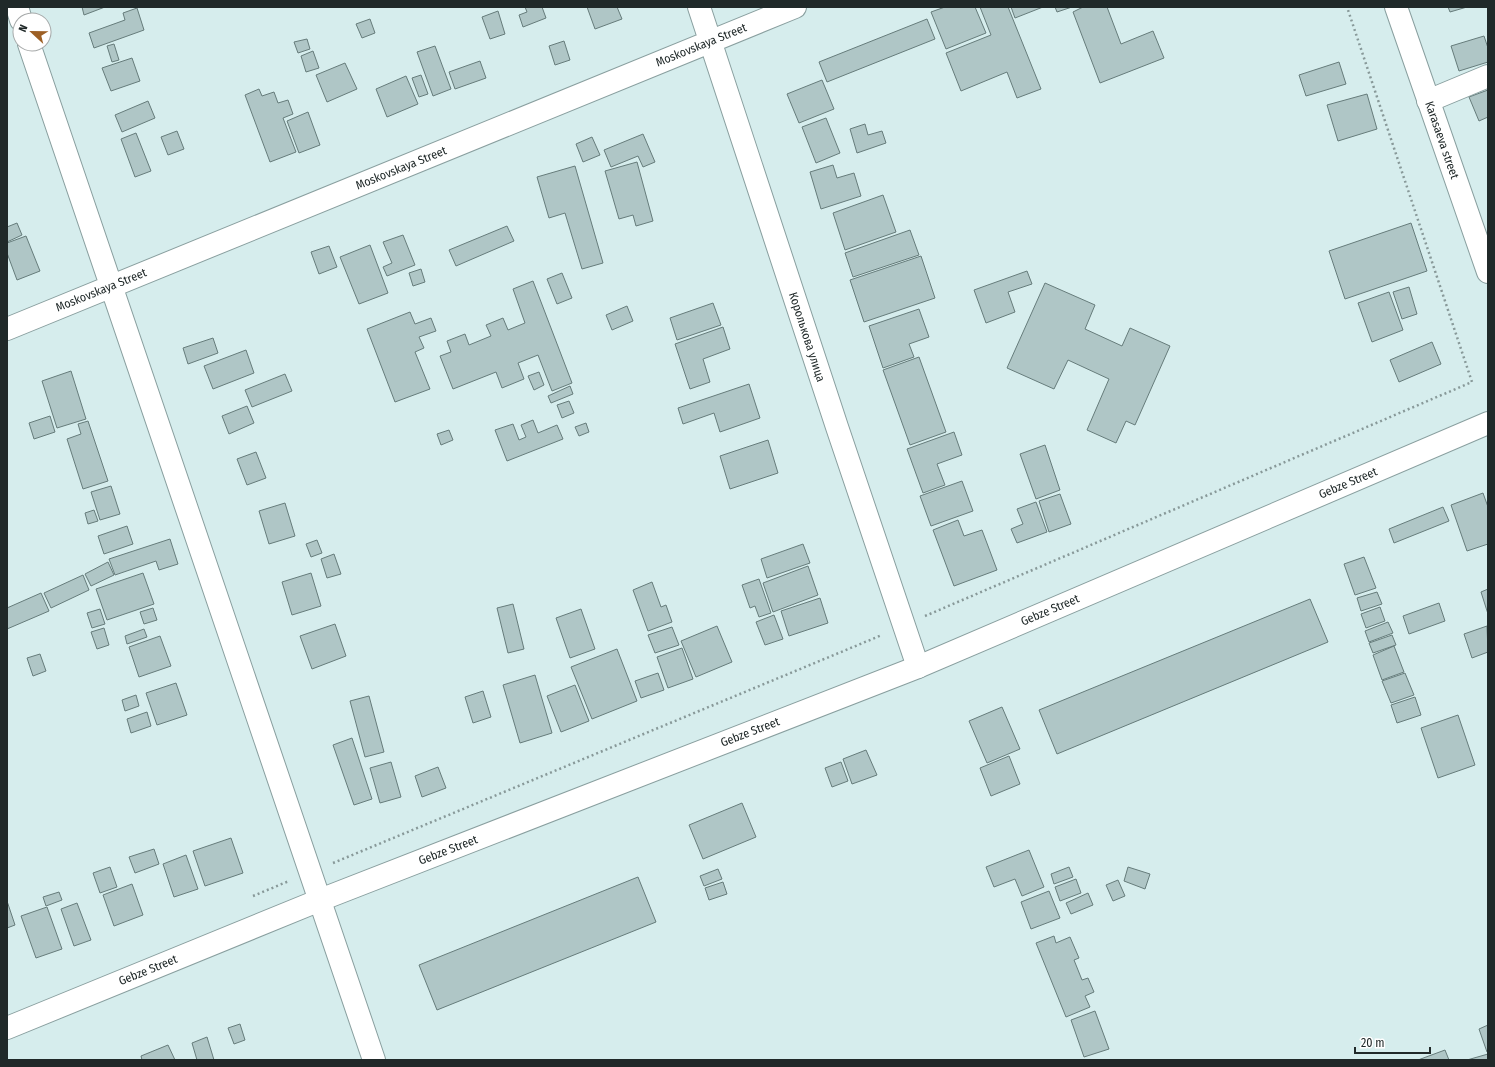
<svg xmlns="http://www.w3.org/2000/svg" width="1495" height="1067" font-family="'Fira Sans Condensed',sans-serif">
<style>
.building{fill:#afc6c6;stroke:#667c7b}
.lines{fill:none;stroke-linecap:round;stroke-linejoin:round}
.minor-casing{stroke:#899f9f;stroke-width:24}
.major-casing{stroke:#899f9f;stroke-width:24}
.path{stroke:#899;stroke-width:2.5;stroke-dasharray:2 3;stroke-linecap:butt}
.minor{stroke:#fff;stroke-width:22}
.major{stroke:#fff;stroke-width:22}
.labels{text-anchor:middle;stroke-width:3;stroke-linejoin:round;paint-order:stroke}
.street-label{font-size:12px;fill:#202929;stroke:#fff}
</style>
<rect width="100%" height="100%" fill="#d6eded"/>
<path class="building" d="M82,7H105L84,15Z
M525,7H542L546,18L523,27L519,15L527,12Z
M587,7H617L622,19L595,29Z
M945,7H975L986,33L946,49L931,12Z
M980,7H1008L1041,89L1017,98L1007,72L961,91L946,53L991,35Z
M1011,7H1043L1015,18Z
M1055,7H1072L1057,12Z
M1083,7H1107L1121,44L1153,31L1164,58L1100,83L1073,12Z
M1448,7H1467L1450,12Z
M137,8L144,30L94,48L89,33L125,20L123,13Z
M498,11L505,34L490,39L482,17Z
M370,19L375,33L362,38L356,24Z
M927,19L935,39L827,82L819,62Z
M1484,36L1488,48V62L1459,71L1451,46Z
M307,39L310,49L298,53L294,42Z
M564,41L570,60L555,65L549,46Z
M114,44L119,60L112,62L107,46Z
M435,46L451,89L433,96L417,52Z
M313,51L319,68L306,72L301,56Z
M132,58L140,81L111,91L102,68Z
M480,61L486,78L455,89L449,72Z
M1339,62L1346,84L1306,96L1299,75Z
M345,63L357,89L327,102L316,75Z
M421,75L428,94L419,97L412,78Z
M406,76L418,104L387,117L376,89Z
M822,80L834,109L799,123L787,94Z
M259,89L262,96L274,92L278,103L288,100L293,114L283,118L296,152L270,162L245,95Z
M1488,90V117L1479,121L1469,97Z
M1367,94L1377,129L1338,141L1327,105Z
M148,101L155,118L122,132L115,115Z
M308,112L320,145L299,153L287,121Z
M826,118L840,153L816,163L802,127Z
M865,124L868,135L882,131L886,143L857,153L850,129Z
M177,131L184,149L168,155L161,137Z
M136,133L151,171L135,177L121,139Z
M643,134L655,162L643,167L638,156L611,167L604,150Z
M592,137L600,155L583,162L576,144Z
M637,162L653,221L636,226L633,215L619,219L605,171Z
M833,165L837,178L854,173L861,196L821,209L810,172Z
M575,166L603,263L582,269L565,213L549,218L537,177Z
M883,195L896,232L845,250L833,213Z
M17,223L22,235L7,242V227Z
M1411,223L1427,271L1345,299L1329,251Z
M507,226L514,241L456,266L449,250Z
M910,230L919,255L853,277L845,253Z
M403,235L415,265L387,276L383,267L392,263L383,242Z
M26,236L40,271L17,280L7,253V243Z
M370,245L388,293L359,304L340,257Z
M329,246L337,267L319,274L311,252Z
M921,256L935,298L864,322L850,280Z
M421,269L425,282L413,286L409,273Z
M1027,271L1032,284L1008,292L1015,312L986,323L974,290Z
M562,273L572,298L557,304L547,279Z
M533,281L572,383L552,391L538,355L518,363L524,379L502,388L496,372L453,389L440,356L451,352L447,341L465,334L469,345L491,336L486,325L503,318L508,330L525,323L513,289Z
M1045,283L1095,305L1085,329L1122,346L1130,328L1170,346L1135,425L1126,421L1116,443L1087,430L1109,379L1068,360L1054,389L1007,368Z
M1409,287L1417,314L1402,319L1393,292Z
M1389,292L1403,330L1372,342L1358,303Z
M713,303L721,325L677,340L670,318Z
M627,306L633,321L612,330L606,315Z
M919,309L929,337L909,344L914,357L883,368L869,326Z
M410,312L415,324L431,318L436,331L419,337L424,348L415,352L430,389L395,402L367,329Z
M723,327L730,349L703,359L710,382L690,389L675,344Z
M213,338L218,353L188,364L183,348Z
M1432,342L1441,364L1399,382L1390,360Z
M246,350L254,373L213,389L204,366Z
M919,357L946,432L910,445L883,370Z
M71,371L86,419L57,428L42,381Z
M539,372L544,385L534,390L528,376Z
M285,374L292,391L252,407L245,390Z
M749,384L760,418L720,432L714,413L683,424L678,408Z
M570,386L573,394L551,403L548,396Z
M569,401L574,413L562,418L557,405Z
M247,406L254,423L229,434L222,416Z
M50,416L55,432L34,439L29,423Z
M533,420L538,433L557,425L563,439L507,461L495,430L513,424L519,440L526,437L521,425Z
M88,421L108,481L83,489L67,439L81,434L78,424Z
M586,423L589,432L579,436L575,427Z
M449,430L453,440L441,445L437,434Z
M954,432L962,455L937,464L945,485L923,493L907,449Z
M768,440L778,473L730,489L720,456Z
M1045,445L1060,490L1036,499L1020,454Z
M256,452L266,478L247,485L237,459Z
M962,481L973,511L931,526L920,496Z
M111,486L120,514L100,520L91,492Z
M1483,493L1488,507V544L1467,551L1451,505Z
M1060,494L1071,524L1049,532L1039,501Z
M1036,502L1047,532L1017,543L1011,529L1023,524L1017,509Z
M285,503L295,536L269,544L259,511Z
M1443,507L1449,521L1394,543L1389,529Z
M94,510L98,521L88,524L85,513Z
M958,520L964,536L982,530L997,570L954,586L933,530Z
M127,526L133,544L104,554L98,536Z
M170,539L178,564L159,570L156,561L115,575L109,559Z
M317,540L322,553L311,557L306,544Z
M803,544L810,563L767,578L761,559Z
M334,554L341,574L327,578L321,559Z
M1364,557L1376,588L1355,595L1344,564Z
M108,562L114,575L91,586L85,574Z
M808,566L818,595L773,612L763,583Z
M143,573L154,604L107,620L96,589Z
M311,573L321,606L292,615L282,582Z
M83,575L89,590L51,608L44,593Z
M759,579L771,613L759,617L755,606L750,608L742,585Z
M652,582L661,607L666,605L672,622L648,631L633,590Z
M1488,589V614L1481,592Z
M1377,592L1382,604L1361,611L1357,598Z
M41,593L49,611L7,629V608Z
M820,598L828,623L789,636L781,611Z
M1310,599L1328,642L1057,754L1039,710Z
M1439,603L1445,621L1409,634L1403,616Z
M513,604L524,649L508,653L497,608Z
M1380,607L1385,621L1366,628L1361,614Z
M153,608L157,620L144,624L140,612Z
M100,609L105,624L92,628L87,613Z
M581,609L595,649L570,658L556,618Z
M774,615L783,639L765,645L756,622Z
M1388,622L1393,633L1369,642L1365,631Z
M335,624L346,656L312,669L300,636Z
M717,626L732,662L696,677L681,641Z
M1487,626L1488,652L1472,658L1464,634Z
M672,627L679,645L655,653L648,635Z
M104,628L109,645L97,649L91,632Z
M144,629L147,637L127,644L125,636Z
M1392,635L1396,645L1373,653L1369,643Z
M160,636L171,666L139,677L129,647Z
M1394,646L1404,672L1382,680L1373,655Z
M682,648L693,679L668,688L657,657Z
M617,649L637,701L592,719L571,667Z
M40,654L46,671L33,676L27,658Z
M658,673L664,690L641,698L635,681Z
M1405,673L1414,695L1391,703L1382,681Z
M535,675L552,733L520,743L503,685Z
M176,683L187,715L157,725L146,693Z
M575,685L589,721L561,732L547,696Z
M483,691L491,717L473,723L465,697Z
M136,695L139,706L125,711L122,700Z
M369,696L384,752L365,757L350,701Z
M1415,697L1421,715L1397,723L1391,705Z
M1002,707L1020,749L987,763L969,721Z
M147,712L151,726L131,733L127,719Z
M1458,715L1475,765L1438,778L1421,728Z
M352,738L372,799L354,805L333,745Z
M866,750L877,775L852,784L843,759Z
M1009,756L1020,784L991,796L980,768Z
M391,762L401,797L380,803L370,768Z
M841,762L848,781L832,787L825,768Z
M438,767L446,788L422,797L415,776Z
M742,803L756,837L703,859L689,825Z
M231,838L243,873L205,886L193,851Z
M154,849L159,864L135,873L129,857Z
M1029,850L1044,887L1022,896L1015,879L994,887L986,867Z
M186,855L198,889L174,897L163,864Z
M110,867L117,887L100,893L93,873Z
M1069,867L1073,877L1054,884L1051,874Z
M1128,867L1150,874L1145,889L1124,881Z
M718,869L722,879L704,886L700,876Z
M638,877L656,922L437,1010L419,965Z
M1076,879L1081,893L1060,901L1055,887Z
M1118,880L1125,896L1113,901L1106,885Z
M723,882L727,894L709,900L705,888Z
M132,884L143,915L114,926L103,895Z
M1049,891L1060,918L1031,929L1021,902Z
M59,892L62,900L46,906L43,897Z
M1088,893L1093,905L1071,914L1066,903Z
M7,901L15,925L7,928Z
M77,903L91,940L74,946L61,909Z
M47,907L62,949L36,958L21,916Z
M1054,936L1056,943L1070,937L1079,958L1074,960L1082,980L1088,978L1094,992L1085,996L1090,1007L1066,1017L1036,943Z
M1095,1011L1109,1049L1084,1057L1071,1020Z
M240,1024L245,1040L234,1044L228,1028Z
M1488,1025V1051L1487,1052L1479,1029Z
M207,1037L214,1060H197L192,1043Z
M168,1045L175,1060H142L141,1056Z
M1445,1050L1449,1060H1418Z
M1488,1054V1060H1467Z"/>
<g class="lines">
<defs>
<path id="minor" d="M17,7L21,20
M699,7L837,427L918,667
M29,44L374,1060
M1428,101L1488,76
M7,329L795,7"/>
<path id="major" d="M1396,7L1488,272
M7,1028L320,900L918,667L1488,423"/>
</defs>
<use href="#minor" class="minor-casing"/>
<use href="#major" class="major-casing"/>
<path class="path" d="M925,616L1472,382L1347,7
M333,863L882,635
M253,896L289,881"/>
<use href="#minor" class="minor"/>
<use href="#major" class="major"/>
</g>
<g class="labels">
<g class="street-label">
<text transform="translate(701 45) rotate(-22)" y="4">Moskovskaya Street</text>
<text transform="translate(1442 140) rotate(71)" y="4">Karasaeva street</text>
<text transform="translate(401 168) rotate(-22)" y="4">Moskovskaya Street</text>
<text transform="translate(101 290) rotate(-22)" y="4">Moskovskaya Street</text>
<text transform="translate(807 337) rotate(72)" y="4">Королькова улица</text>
<text transform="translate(1348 483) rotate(-23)" y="4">Gebze Street</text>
<text transform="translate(1050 610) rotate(-23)" y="4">Gebze Street</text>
<text transform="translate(750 732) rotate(-21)" y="4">Gebze Street</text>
<text transform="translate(448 850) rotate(-21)" y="4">Gebze Street</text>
<text transform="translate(148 970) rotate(-22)" y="4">Gebze Street</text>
</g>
</g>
<rect width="1495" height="1067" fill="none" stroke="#202929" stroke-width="16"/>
<g transform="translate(32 32) rotate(292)"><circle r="19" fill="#ffffff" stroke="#a6a9a9"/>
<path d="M0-3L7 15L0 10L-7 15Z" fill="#9d6025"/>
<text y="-6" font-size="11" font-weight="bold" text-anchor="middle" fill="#202929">N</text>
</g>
<path d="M1355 1047v6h75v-6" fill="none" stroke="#202929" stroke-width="2"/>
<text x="1361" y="1047" font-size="12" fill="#202929" stroke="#ffffff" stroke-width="3" paint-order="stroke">20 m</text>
</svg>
